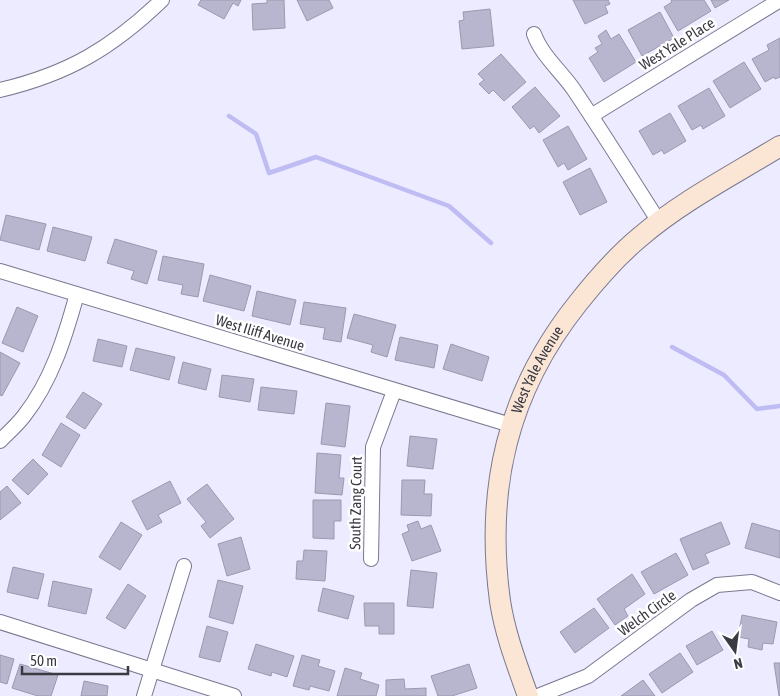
<svg xmlns="http://www.w3.org/2000/svg" width="780" height="696" font-family="'Asap Condensed',sans-serif">
<style>
.lines{fill:none;stroke-linecap:round;stroke-linejoin:round}
.stream{stroke:#bfbcf3;stroke-width:4.5}
.building{fill:#b7b6ce;stroke:#9a99b0}
.street-casing{stroke:#7a788e;stroke-width:16}
.secondary-casing{stroke:#7a788e;stroke-width:22}
.street{stroke:#fff;stroke-width:14}
.secondary{stroke:#fbe6d6;stroke-width:20}
.labels{text-anchor:middle;stroke-width:5;stroke-linejoin:round;paint-order:stroke}
.street-label{font-size:15px;fill:#3a3a43;stroke:#fff}
</style>
<rect width="100%" height="100%" fill="#ecebff"/>
<g class="lines">
<path class="stream" d="M229,116L256,134L269,173L316,157L449,206L491,243
M672,347L724,375L757,409L780,406"/>
</g>
<path class="building" d="M201,0H241L238,6L233,3L224,19L198,5Z
M267,0H284L285,28L253,30L252,4L267,3Z
M297,0H329L333,8L307,21Z
M573,0H608L610,4L605,6L608,13L585,24Z
M671,0H704L711,11L678,31L664,7L672,2Z
M711,0H729L715,8Z
M490,9L494,46L462,49L459,21L464,20L463,12Z
M660,12L674,38L642,56L628,30Z
M606,30L611,39L619,34L636,62L604,82L589,58L598,52L595,48L602,44L598,36Z
M780,38V77L775,79L774,77L765,82L752,59L769,50L767,45Z
M501,54L526,82L504,101L493,90L489,94L479,84L484,80L478,74Z
M744,62L761,89L730,108L713,81Z
M535,87L560,116L539,133L534,126L530,129L512,107Z
M709,88L725,116L703,129L701,125L692,130L678,106Z
M670,113L686,141L664,154L662,150L653,155L639,131Z
M568,126L587,159L568,170L564,163L558,167L543,140Z
M590,168L607,202L580,215L563,182Z
M6,215L46,224L39,250L0,240Z
M53,227L92,237L85,261L47,251Z
M115,239L157,251L147,284L131,279L134,271L107,263Z
M163,256L204,264L198,297L181,294L183,285L158,280Z
M210,275L251,286L244,311L203,301Z
M257,291L296,300L290,325L252,316Z
M304,302L346,308L341,342L323,339L325,328L300,324Z
M17,307L38,316L23,352L2,343Z
M354,314L396,325L387,357L371,352L373,345L347,338Z
M400,337L438,345L434,368L395,360Z
M98,339L127,346L122,367L93,361Z
M451,344L489,357L482,381L443,369Z
M136,348L175,357L169,380L130,370Z
M0,352L20,363L2,396L0,395Z
M183,362L211,369L206,390L178,383Z
M222,375L254,379L250,402L219,397Z
M261,387L297,391L294,414L258,410Z
M83,392L102,404L85,429L66,417Z
M326,403L350,406L345,447L321,444Z
M61,423L80,435L61,467L42,455Z
M410,436L437,439L433,469L407,466Z
M317,453L341,455L339,478H344L342,495L315,493Z
M33,459L48,474L28,495L12,480Z
M402,480H425L424,494H432L431,516L401,515Z
M170,481L181,503L158,515L162,522L147,530L132,501Z
M207,484L234,519L210,538L201,526L206,522L187,499Z
M7,486L21,503L0,520V492Z
M313,500H341V521H334V539L313,538Z
M418,521L421,529L431,525L441,551L412,561L402,534L409,531L407,525Z
M121,522L142,535L120,570L99,557Z
M721,522L730,544L705,554L709,563L693,570L680,539Z
M752,523L780,531V558L745,548Z
M241,537L250,569L227,576L218,544Z
M304,550L327,551L325,581L296,579L297,561H303Z
M676,553L688,575L654,594L641,572Z
M13,567L44,574L38,599L7,592Z
M411,570L437,573L433,608L407,606Z
M632,574L645,594L624,609L628,616L615,625L597,599Z
M218,580L243,586L233,624L209,617Z
M53,581L92,589L86,614L48,606Z
M128,584L146,596L125,629L106,618Z
M323,588L354,596L348,619L318,611Z
M364,603H394V634H379V626H365Z
M594,608L609,628L575,653L560,632Z
M742,615L777,622L773,644L763,643L762,650L748,647L749,639L738,637Z
M207,626L228,632L220,662L199,657Z
M712,631L723,650L697,665L686,646Z
M256,644L294,656L287,677L272,672L271,676L248,669Z
M680,653L693,672L662,693L649,674Z
M0,655L14,659L7,684L0,682Z
M302,655L320,660L318,666L335,671L329,691L310,686L309,690L293,686Z
M774,663H780V696H779Z
M20,664L58,675L51,696H38L12,688Z
M469,664L477,688L452,696H438L431,676Z
M345,668L362,673L360,679L379,685L376,696H337Z
M404,679L405,689L426,688V696H386V680Z
M643,680L655,696H621Z
M84,681L108,686L107,696H81Z"/>
<g class="lines">
<defs>
<path id="street" d="M534,34C542,56 561,71 574,90C603,133 631,178 659,222
M0,90C68,74 112,48 162,0
M591,116L780,0
M0,271L511,425
M0,441C8,433 17,425 24,416C52,380 65,337 77,294
M371,559L373,447L394,391
M0,622L234,696
M144,696L184,566
M538,696L588,676L691,600L717,585L752,582L780,593"/>
<g id="secondary">
<path id="s1" d="M528,696C517,665 505,634 500,601C485,489 507,392 578,303C597,279 617,256 640,237C682,201 733,175 780,146"/>
</g>
</defs>
<use href="#street" class="street-casing"/>
<use href="#secondary" class="secondary-casing"/>
<use href="#street" class="street"/>
<use href="#secondary" class="secondary"/>
</g>
<g class="labels">
<g class="street-label">
<text transform="translate(677 44) rotate(-32)" y="5">West Yale Place</text>
<text transform="translate(260 333) rotate(17)" y="5">West Iliff Avenue</text>
<text dy="5" stroke="none"><textPath href="#s1" startOffset="338">West Yale Avenue</textPath></text>
<text transform="translate(356 503) rotate(-89)" y="5">South Zang Court</text>
<text transform="translate(647 613) rotate(-36)" y="5">Welch Circle</text>
</g>
</g>
<g transform="translate(735 651) rotate(166)" stroke="#ffffff" stroke-width="4" paint-order="stroke">
<path d="M0-4L9 19L0 12L-9 19Z" fill="#3a3a43"/>
<text y="-8" font-size="14" font-weight="bold" text-anchor="middle" fill="#3a3a43">N</text>
</g>
<path d="M22 666v8h106v-8" fill="none" stroke="#3a3a43" stroke-width="2.5"/>
<text x="30" y="666" font-size="15" fill="#3a3a43" stroke="#ffffff" stroke-width="4" paint-order="stroke">50 m</text>
</svg>
